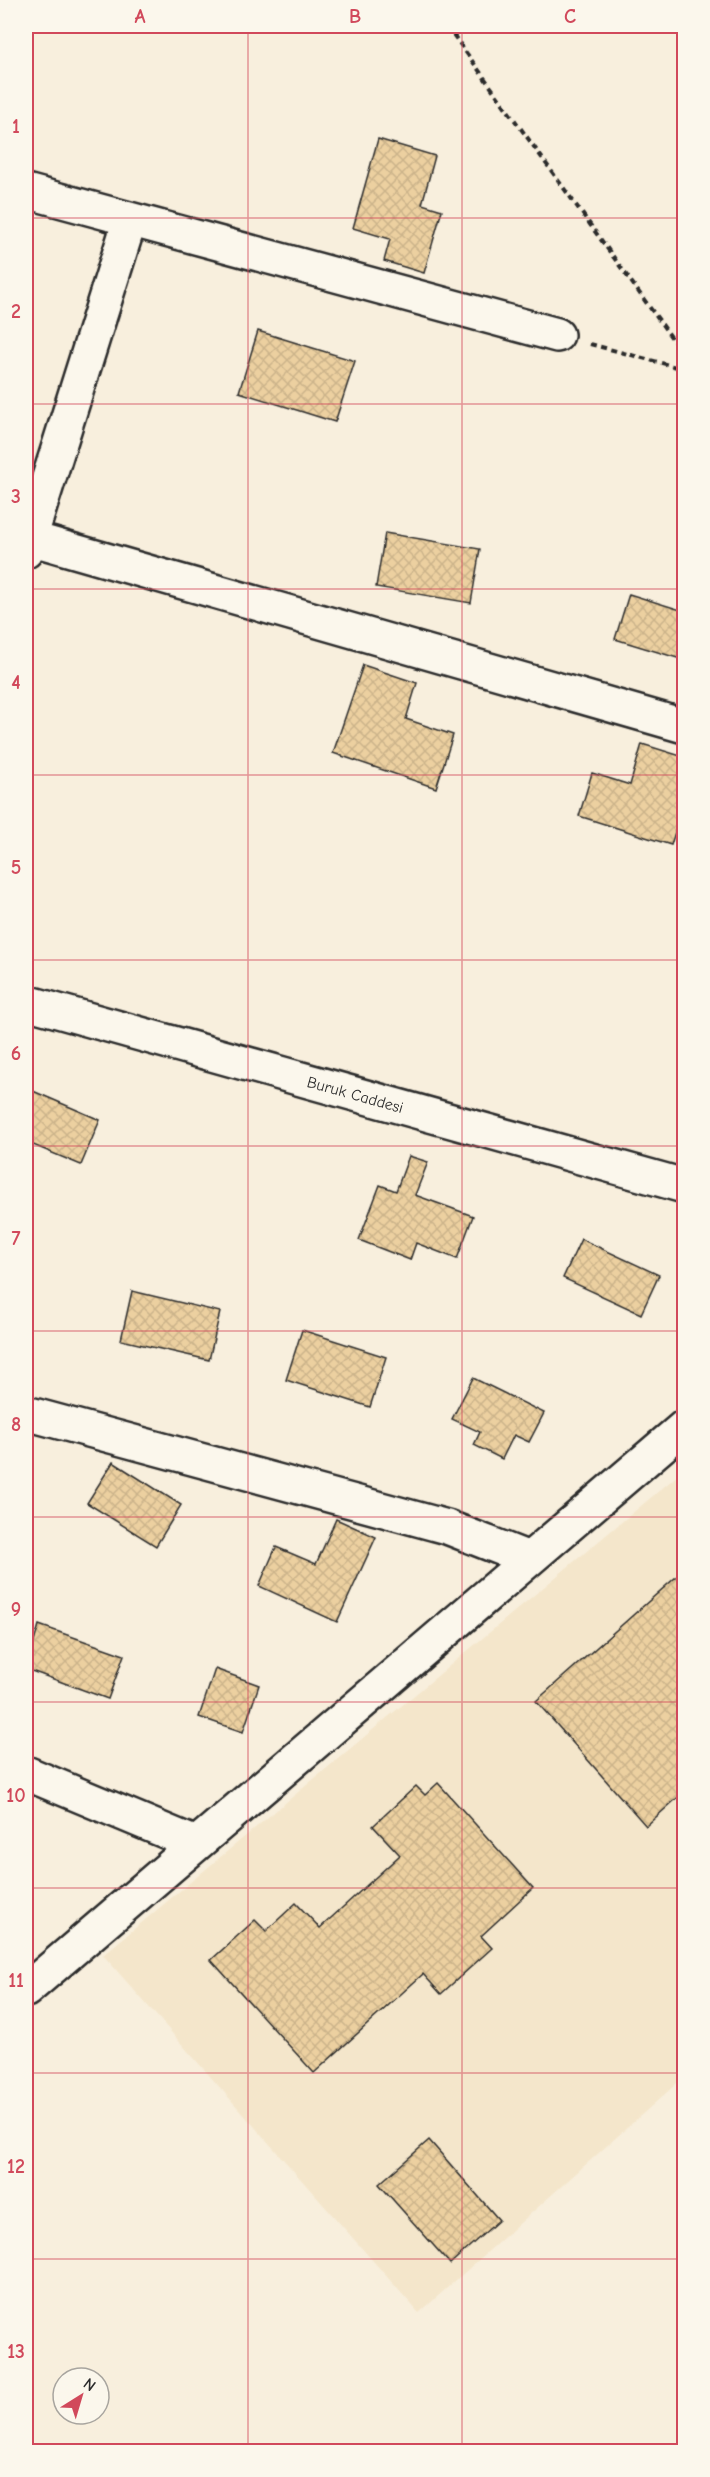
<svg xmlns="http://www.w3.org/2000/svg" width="710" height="2477" font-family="'Comic Neue',sans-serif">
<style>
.built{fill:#f4e6cb}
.building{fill:url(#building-cross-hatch);stroke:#2b2b2b;stroke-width:1.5}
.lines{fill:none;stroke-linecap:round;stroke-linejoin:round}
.street-casing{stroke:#2b2b2b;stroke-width:38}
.secondary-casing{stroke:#2b2b2b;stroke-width:38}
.path{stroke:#2b2b2b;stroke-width:4;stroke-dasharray:6 4.5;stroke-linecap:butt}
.street{stroke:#fbf7ec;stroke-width:33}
.secondary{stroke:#fbf7ec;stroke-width:33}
.grid{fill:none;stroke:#d1495b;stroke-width:1.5;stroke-opacity:0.55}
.labels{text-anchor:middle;stroke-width:4.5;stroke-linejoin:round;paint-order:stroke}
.street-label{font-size:16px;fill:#2b2b2b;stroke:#fbf7ec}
.neatline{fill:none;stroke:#d1495b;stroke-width:2}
.grid-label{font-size:20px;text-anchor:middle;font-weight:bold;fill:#d1495b}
</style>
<defs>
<pattern id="building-cross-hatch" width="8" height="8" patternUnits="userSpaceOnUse" patternTransform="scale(1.5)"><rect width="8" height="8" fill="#ecd0a0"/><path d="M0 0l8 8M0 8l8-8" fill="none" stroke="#cbb38a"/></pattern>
</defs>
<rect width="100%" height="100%" fill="#f8efdd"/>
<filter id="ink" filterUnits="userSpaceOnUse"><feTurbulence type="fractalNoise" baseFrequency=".0167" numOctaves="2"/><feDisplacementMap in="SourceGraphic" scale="12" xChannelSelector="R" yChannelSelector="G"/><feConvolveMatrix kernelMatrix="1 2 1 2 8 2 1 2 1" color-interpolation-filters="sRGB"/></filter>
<g filter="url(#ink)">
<path class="built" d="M684,1470V2077L419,2313L103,1955Z"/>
<path class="building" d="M378,139L435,156L422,204L442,210L424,273L384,261L390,239L353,228Z
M258,331L355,361L335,422L239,392Z
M385,533L480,549L471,603L376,587Z
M629,594L684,611V660L615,639Z
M363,665L417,683L406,719L453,735L436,788L333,753Z
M642,744L684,757V803L671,845L579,816L592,773L630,785Z
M26,1088L100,1120L81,1165L26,1142Z
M409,1156L428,1162L415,1195L473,1216L457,1259L416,1243L410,1260L359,1240L380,1185L396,1191Z
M581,1239L659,1275L641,1314L563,1278Z
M132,1291L220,1312L209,1360L121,1340Z
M302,1330L386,1357L370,1407L286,1380Z
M473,1378L544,1413L529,1442L514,1435L502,1459L474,1445L480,1432L452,1419Z
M113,1462L181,1505L156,1546L87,1503Z
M336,1519L376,1537L337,1622L259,1586L276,1547L316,1564Z
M684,1570V1792L646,1826L536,1701Z
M39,1625L124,1655L108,1699L26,1669Z
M215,1669L259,1685L243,1732L199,1717Z
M438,1783L533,1888L481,1936L492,1948L441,1994L423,1974L314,2073L211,1960L255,1920L266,1931L296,1903L320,1928L400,1855L373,1826L416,1786L425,1795Z
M429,2140L499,2220L450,2264L379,2184Z"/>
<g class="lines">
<defs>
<path id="street" d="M26,191L557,335
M26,537L684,726
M26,551L130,220
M26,1413L447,1527L529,1559
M26,1773L196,1844
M26,1990L684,1427"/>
<g id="secondary">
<path id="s1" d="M26,1002L684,1186"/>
</g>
</defs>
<use href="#street" class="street-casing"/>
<use href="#secondary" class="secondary-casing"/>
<path class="path" d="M447,26L684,355
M590,344L684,369"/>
<use href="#street" class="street"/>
<use href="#secondary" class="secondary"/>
</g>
</g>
<path class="grid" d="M248,26V2452M462,26V2452M26,218H684M26,404H684M26,589H684M26,775H684M26,960H684M26,1146H684M26,1331H684M26,1517H684M26,1702H684M26,1888H684M26,2073H684M26,2259H684"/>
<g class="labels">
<g class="street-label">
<text dy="6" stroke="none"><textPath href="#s1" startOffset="342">Buruk Caddesi</textPath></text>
</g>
</g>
<rect width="710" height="2477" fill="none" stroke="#fbf7ec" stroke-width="66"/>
<g transform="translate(81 2396) rotate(37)"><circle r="28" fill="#fbf7ec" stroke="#a8a59f" stroke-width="1.5"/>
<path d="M0-4.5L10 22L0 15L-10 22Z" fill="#d1495b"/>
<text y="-9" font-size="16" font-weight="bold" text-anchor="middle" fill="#2b2b2b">N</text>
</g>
<rect x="33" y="33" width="644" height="2411" class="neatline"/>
<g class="grid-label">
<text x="140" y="23">A</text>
<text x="355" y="23">B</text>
<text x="570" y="23">C</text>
<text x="16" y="133">1</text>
<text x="16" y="318">2</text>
<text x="16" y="503">3</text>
<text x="16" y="689">4</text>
<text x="16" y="874">5</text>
<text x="16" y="1060">6</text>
<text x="16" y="1245">7</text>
<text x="16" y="1431">8</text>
<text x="16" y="1616">9</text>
<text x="16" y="1802">10</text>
<text x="16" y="1987">11</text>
<text x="16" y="2173">12</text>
<text x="16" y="2358">13</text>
</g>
</svg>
